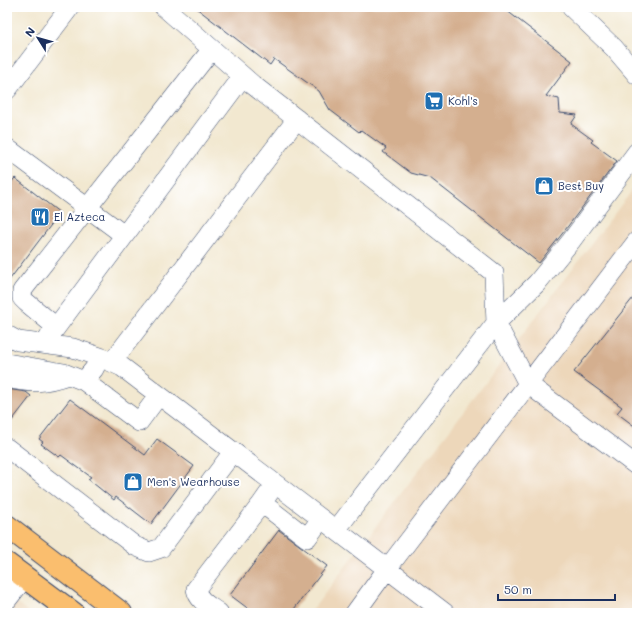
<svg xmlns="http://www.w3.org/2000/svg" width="644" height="620" font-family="Mali,sans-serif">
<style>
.built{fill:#edd7ba}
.building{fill:#d4af8f}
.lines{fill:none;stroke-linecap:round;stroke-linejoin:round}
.minor-casing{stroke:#3b4b6f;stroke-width:20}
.major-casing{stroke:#3b4b6f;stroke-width:24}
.minor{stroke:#fff;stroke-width:19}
.major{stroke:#fabe6e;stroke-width:22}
.labels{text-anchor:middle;stroke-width:4;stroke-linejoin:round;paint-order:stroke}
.poi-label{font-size:11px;fill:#1b2f5e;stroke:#fff;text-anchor:start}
</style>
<rect width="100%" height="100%" fill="#fff"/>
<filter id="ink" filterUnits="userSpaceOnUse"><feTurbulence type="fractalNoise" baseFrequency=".025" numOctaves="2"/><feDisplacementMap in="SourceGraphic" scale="8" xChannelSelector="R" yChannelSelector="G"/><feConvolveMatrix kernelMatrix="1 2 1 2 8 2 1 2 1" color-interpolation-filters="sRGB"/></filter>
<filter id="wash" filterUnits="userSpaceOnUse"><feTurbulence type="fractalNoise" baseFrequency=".012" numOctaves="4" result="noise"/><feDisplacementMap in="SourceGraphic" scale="16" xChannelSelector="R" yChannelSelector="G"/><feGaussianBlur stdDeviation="0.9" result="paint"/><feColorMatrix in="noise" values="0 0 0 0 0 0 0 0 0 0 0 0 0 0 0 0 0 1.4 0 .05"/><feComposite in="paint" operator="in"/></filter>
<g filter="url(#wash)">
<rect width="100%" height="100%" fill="#f2e8d0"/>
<path class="built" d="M637,184V613H310Z
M7,596L30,613H7Z"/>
<g id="blocks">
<path class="building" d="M195,7H502L572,61L546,96L559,99L560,113L577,115L571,124L593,140L591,142L617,161L562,234L539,263L430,178L411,173L383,152L386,148L361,130L359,132L330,110L319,91L274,59L270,65Z
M15,178L60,213L7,283V187Z
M637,293V428L617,413L622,407L574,372Z
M7,389L26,392L31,396L7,427Z
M70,399L145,455L157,439L194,466L151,524L116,497L114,500L88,479L91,477L61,455L59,457L41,444L43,442L39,439Z
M279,530L327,566L291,613H254L230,595Z"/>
</g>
</g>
<g filter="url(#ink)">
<use href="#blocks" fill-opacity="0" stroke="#3b4b6f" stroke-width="1"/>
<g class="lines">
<defs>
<path id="minor" d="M164,7L253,85L494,273L496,323L528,384L637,466
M571,7L614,48L637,75
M7,90L70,7
M7,148L124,235
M56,327L26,302L22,298V291L212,49
M7,335L18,341L73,348L100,357L122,367L445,613
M49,337L243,76
M112,362L297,119
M7,363L64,373L84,381L94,369L100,357
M7,378C31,384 45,383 68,375
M84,381L139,422L159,395
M7,448L135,546L149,552L161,548L233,452
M269,493L262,503L307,538L321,519
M336,530L496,323L537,283L571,241L637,152
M7,600L25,577
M219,613C210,606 198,601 196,589L262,503
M355,613L387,569L637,241"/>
<path id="major" d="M7,526L121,613
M7,564L73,613"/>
</defs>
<use href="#minor" class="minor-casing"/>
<use href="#major" class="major-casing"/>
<use href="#minor" class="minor"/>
<use href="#major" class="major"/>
</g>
</g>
<defs>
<symbol id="supermarket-square" viewBox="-11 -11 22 22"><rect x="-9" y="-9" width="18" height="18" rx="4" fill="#1f6fb2" stroke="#fff"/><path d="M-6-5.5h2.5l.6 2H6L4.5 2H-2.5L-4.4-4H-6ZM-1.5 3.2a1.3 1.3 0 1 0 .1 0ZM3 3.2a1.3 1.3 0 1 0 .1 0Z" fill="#fff"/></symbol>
<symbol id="shop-square" viewBox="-11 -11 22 22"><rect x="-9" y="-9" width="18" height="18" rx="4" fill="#1f6fb2" stroke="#fff"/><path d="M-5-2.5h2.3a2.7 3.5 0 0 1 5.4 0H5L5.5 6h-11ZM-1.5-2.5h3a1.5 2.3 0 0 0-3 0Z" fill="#fff"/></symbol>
<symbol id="restaurant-square" viewBox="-11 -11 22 22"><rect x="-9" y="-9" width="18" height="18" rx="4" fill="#1f6fb2" stroke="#fff"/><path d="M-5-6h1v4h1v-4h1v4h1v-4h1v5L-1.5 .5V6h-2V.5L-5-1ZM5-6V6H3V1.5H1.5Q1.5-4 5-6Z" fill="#fff"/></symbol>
</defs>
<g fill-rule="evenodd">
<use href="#supermarket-square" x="423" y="90" width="22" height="22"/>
<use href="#shop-square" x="533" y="175" width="22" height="22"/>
<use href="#restaurant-square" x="29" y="206" width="22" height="22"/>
<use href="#shop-square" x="122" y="471" width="22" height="22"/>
</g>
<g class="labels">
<g class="poi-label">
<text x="448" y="105">Kohl's</text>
<text x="558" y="190">Best Buy</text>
<text x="54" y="221">El Azteca</text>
<text x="147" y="486">Men's Wearhouse</text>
</g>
</g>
<rect width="644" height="620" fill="none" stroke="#fff" stroke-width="24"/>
<g transform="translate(38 38) rotate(307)" stroke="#ffffff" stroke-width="3" paint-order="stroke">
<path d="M0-3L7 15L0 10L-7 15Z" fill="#1b2f5e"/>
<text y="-6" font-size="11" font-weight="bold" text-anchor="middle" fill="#1b2f5e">N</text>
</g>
<path d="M498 594v6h117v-6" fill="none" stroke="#1b2f5e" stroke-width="2"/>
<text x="504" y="594" font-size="12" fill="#1b2f5e" stroke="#ffffff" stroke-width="3" paint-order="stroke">50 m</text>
</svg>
